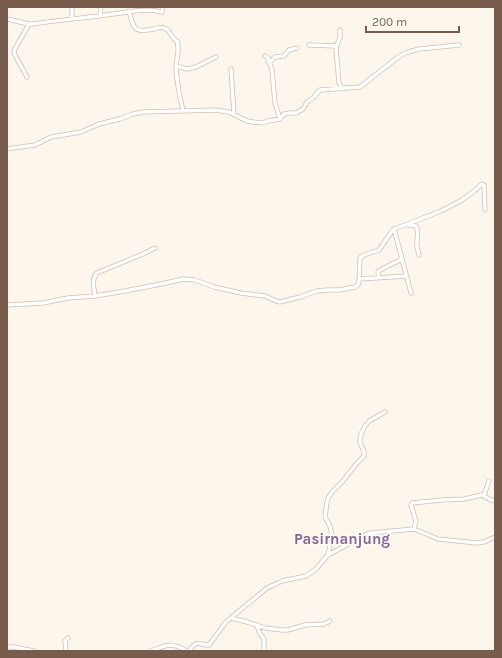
<svg xmlns="http://www.w3.org/2000/svg" width="502" height="658" font-family="Karla,sans-serif">
<style>
.lines{fill:none;stroke-linecap:round;stroke-linejoin:round}
.street-casing{stroke:#d1beb0;stroke-width:5}
.street{stroke:#fff;stroke-width:3.5}
.labels{text-anchor:middle;stroke-width:3.5;stroke-linejoin:round;paint-order:stroke}
.quarter-label{font-size:15px;font-weight:bold;fill:#846695;stroke:#fffaf3}
</style>
<rect width="100%" height="100%" fill="#fdf6ec"/>
<g class="lines">
<defs>
<path id="street" d="M129,11C134,30 134,33 154,29C157,28 161,27 164,28C170,29 171,38 177,41C180,51 177,56 176,66C176,81 180,96 183,111
M100,16L101,7
M7,19L29,24H33C59,20 86,18 113,14C127,12 148,8 162,12L163,7
M72,19V7
M309,45L335,46L336,48L339,83L342,89
M336,48L340,37V30
M265,56L268,58L272,70L275,103L280,119
M269,63L275,57L284,56L289,50L297,48
M176,66L187,69L196,67L216,57
M231,69L234,114
M27,77L14,53L15,48L16,47L29,24
M7,149L35,145L51,137L81,132L99,124L120,119L133,114L143,112L215,110L229,112L247,121L253,122L262,123L268,121L280,119L284,114L291,113H296L303,109L307,102L313,98L320,90L360,87L397,58L405,53L419,49L459,45
M409,225L416,226C419,231 417,236 417,242C416,246 418,251 419,255
M394,229L411,293
M379,278L378,272L380,270L402,259
M359,279L407,276
M95,296C94,287 91,280 97,273L143,254L155,248
M7,305L43,303L68,298L95,296L125,291L161,284L184,279L195,280L214,287L241,293L265,296L276,301L280,302L300,297L317,291L327,290H339L355,287L358,285L359,282L360,258L364,255L379,250L392,231L394,229L408,224L441,211L462,200L473,192L482,184L484,185L485,210
M484,495L489,481
M414,529L416,521L411,505L412,503L442,500L464,499L482,495L491,500L495,501
M328,555L332,536L330,526L325,517L327,502L328,498L332,492L342,482L357,463L364,456V451L360,443V440L361,434L365,426L369,421L385,412
M231,618L247,622L265,628L282,630H288L305,625L324,624L330,621
M257,625L259,632L264,639V651
M7,647H13L34,651
M66,651L65,641L68,638
M151,651C167,645 171,642 187,651
M189,651C199,637 198,646 209,645L226,622L267,588L282,581L306,576L312,572L316,569L328,555L367,534L371,533L414,529L438,539L477,543L484,542L495,537"/>
</defs>
<use href="#street" class="street-casing"/>
<use href="#street" class="street"/>
</g>
<g class="labels">
<g class="quarter-label">
<text x="342" y="544">Pasirnanjung</text>
</g>
</g>
<rect width="502" height="658" fill="none" stroke="#7a5c4d" stroke-width="16"/>
<path d="M366 26v6h93v-6" fill="none" stroke="#7a5c4d" stroke-width="2"/>
<text x="372" y="26" font-size="12" fill="#7a5c4d" stroke="#fffaf3" stroke-width="3" paint-order="stroke">200 m</text>
</svg>
